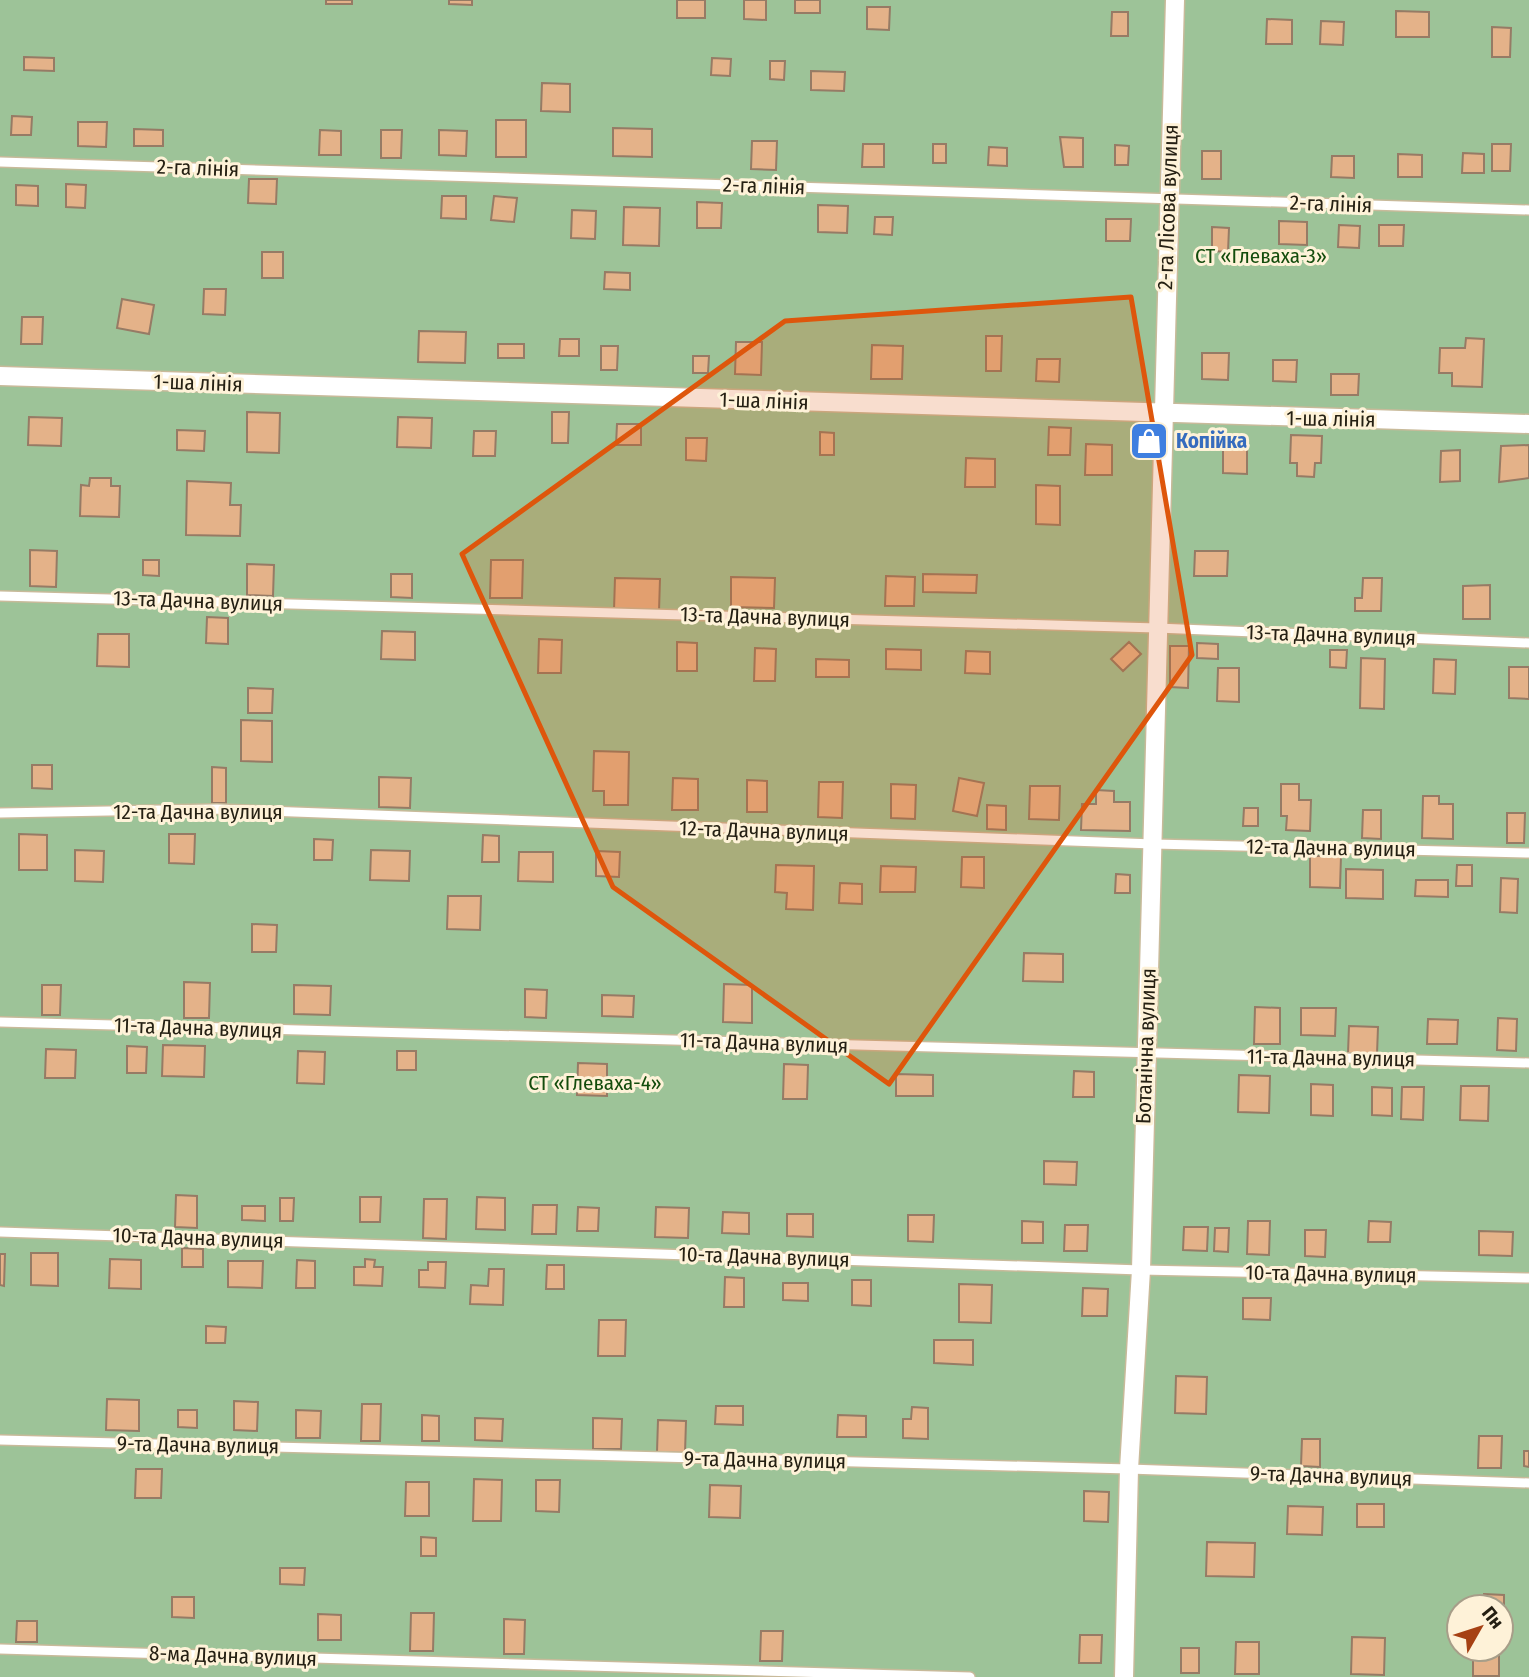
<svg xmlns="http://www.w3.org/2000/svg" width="1529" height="1677" font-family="'Fira Sans Condensed',sans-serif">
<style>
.green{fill:#9dc398;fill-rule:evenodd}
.building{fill:#e4b289;stroke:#967b65;stroke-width:2}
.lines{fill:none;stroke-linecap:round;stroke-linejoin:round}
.service-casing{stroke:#c8ba9a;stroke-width:12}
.minor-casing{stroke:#c8ba9a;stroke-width:21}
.service{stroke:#fff;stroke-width:9}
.minor{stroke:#fff;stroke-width:18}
.marked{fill:#de560c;fill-opacity:0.2;stroke:#de560c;stroke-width:5;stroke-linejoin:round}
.labels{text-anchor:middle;stroke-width:6;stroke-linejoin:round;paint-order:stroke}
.street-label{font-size:21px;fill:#252013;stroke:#fef2d8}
.park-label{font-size:21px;fill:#134c0c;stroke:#fef2d8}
.shop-label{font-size:21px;font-weight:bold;fill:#366cbe;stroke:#fef2d8;text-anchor:start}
</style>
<rect width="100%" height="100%" fill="#f3e4c4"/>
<path class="green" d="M0,0H1529V1677H0ZM1459,1607H1501V1649H1459Z"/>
<path class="building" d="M326,0H352V4H326Z
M449,0H472V5L449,4Z
M677,0H705V18H677Z
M744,0H766V20L744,19Z
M795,0H820V13H795Z
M867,7H890L889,30L867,29Z
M1396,11L1429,12V37H1396Z
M1112,12H1128V36H1111Z
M1267,19L1292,20V44H1266Z
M1321,21L1344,22L1343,45L1320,44Z
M1492,27L1511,28L1510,57H1492Z
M24,57L54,58V71L24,70Z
M712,58L731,59L730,76L711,75Z
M770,61H785L784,80L770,79Z
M811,71L845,72L844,91L811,90Z
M542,83L570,84V112L541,111Z
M12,116L32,117L31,135H11Z
M496,120H526V157H496Z
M78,122H107L106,147L78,146Z
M613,128L652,129V157L613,156Z
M134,129L163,130V146H134Z
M320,130L341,131V155H319Z
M381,130H402L401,158H381Z
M439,130L467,131L466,156L439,155Z
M1060,137L1083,138V167H1064Z
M752,141H777L776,170L751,169Z
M863,144H884V167H862Z
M933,144H946V163H933Z
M1492,144H1511L1510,171H1492Z
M1115,145L1129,146L1128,165H1115Z
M989,147L1007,148V166L988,165Z
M1202,151H1221V179H1202Z
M1463,153L1484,154V173H1462Z
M1398,154L1422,155V177H1398Z
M1332,156H1354V178L1331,177Z
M249,179H277L276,204L248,203Z
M66,184L86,185L85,208L66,207Z
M16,185L38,186V206L16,205Z
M442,196H466V219L441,218Z
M494,196L517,198L514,222L491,220Z
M697,202L722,203L721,228H697Z
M818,205L848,206L847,233L818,232Z
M624,207L660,208L659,246L623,245Z
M572,210L596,211L595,239L571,238Z
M875,217H893L892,235L874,234Z
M1106,219H1131L1130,241H1106Z
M1279,221L1307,222V245L1279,244Z
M1339,225L1360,226L1359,248L1338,247Z
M1379,225H1404L1403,246H1379Z
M1212,227L1229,228L1228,252L1212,251Z
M262,252H283V278H262Z
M605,272L630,273V290L604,289Z
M204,289H226L225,315L203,314Z
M122,299L154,305L149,334L117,328Z
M22,317H43L42,344H21Z
M419,331L466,332L465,363L418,362Z
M986,336H1002L1001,371H986Z
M1466,338L1484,339L1482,387L1452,386V373H1439L1440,348H1465Z
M560,339H579V356H559Z
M736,342H762L761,375L735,374Z
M498,344H524V358H498Z
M872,345L903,346L902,379H871Z
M601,346H618L617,370H601Z
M1202,353H1229L1228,380L1202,379Z
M693,356H709L708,373H693Z
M1037,359H1060L1059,382L1036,381Z
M1273,360H1297L1296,382L1273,381Z
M1331,374H1359L1358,395H1331Z
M247,412L280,413L279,453L247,452Z
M552,412H569L568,443H552Z
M29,417L62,418L61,446L28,445Z
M398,417L432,418L431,448L397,447Z
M617,424H641V445H616Z
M1049,427L1071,428L1070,455H1048Z
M177,430L205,431L204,451L177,450Z
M474,431H496L495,456H473Z
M1155,431V450H1143L1144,432Z
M820,432L834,433V455H820Z
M1291,435L1322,436L1321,463H1315L1314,477L1297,476V463H1290Z
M686,438H707L706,461L686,460Z
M1086,444L1112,445V475H1085Z
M1223,445L1247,446V474L1223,473Z
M1529,445V478L1499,482L1501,446Z
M1460,450V481L1440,482L1441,451Z
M966,458L995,459V487H965Z
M90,478H111V486H120L119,517L80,516L81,485L89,486Z
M187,481L231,483L230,505H241L240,536L186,535Z
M1036,485L1060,486V525L1036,524Z
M30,550L57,551L56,587L30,586Z
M1195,551H1228L1227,576H1194Z
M143,560H159V576L143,575Z
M491,560H523L522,598H490Z
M247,564L274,565L273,596L247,595Z
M391,574H412V598L391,597Z
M923,574L977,575L976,593L923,592Z
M886,576L915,577L914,606H885Z
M731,577L775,578L774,608L731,607Z
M615,578L660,579L659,611L614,610Z
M1363,578H1382L1381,611H1355V598H1362Z
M1490,585V619H1463V586Z
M207,617L228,618V644L206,643Z
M382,631L415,632V660L381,659Z
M98,634H129V667L97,666Z
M539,639L562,640L561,673H538Z
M677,642L697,643V671H677Z
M1129,642L1141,654L1123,671L1111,659Z
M1197,643L1218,644V659L1197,658Z
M1170,646H1189L1188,688L1170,687Z
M755,648L776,649L775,681H754Z
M886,649L921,650V670L886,669Z
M1330,650H1347L1346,668L1330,667Z
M966,651L990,652V674L965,673Z
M1361,658L1385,659L1384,709L1360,708Z
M816,659L849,660V677H816Z
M1434,659L1456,660L1455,694L1433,693Z
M1509,667H1529V699L1509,698Z
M1218,668H1239V702L1217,701Z
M248,688L273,689L272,713H248Z
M241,720L272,721V762L241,761Z
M594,751L629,752L628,805H604V791H593Z
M32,765H52V789L32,788Z
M212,767L226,768V803H212Z
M379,777L411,778L410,808L379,807Z
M673,778L698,779V810H672Z
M959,778L984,783L977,816L953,811Z
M747,780L767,781V812H747Z
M819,782H843L842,818L818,817Z
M891,784L916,785L915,819L891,818Z
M1281,784H1299V800H1311L1310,831L1286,830L1287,816H1281Z
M1030,786H1060L1059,820L1029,819Z
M1096,790L1114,791V802H1130V831L1081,830L1082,804H1096Z
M1423,796H1439V804H1453V839L1422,838Z
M987,805L1006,806V830L987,829Z
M1244,808H1258V826H1243Z
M1363,810H1381V839L1362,838Z
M1507,813H1525L1524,843H1507Z
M19,834L47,835V870H19Z
M169,834H195L194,864L169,863Z
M483,835L499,836V862H482Z
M314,839L333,840L332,860H314Z
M75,850L104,851L103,882L75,881Z
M371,850L410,851L409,881L370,880Z
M596,851L620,852L619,877L596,876Z
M519,852H553V882L518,881Z
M1310,856H1341L1340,888L1310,887Z
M962,857H984V888L961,887Z
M776,865L814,866L813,910L786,909L787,893L775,892Z
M1457,865H1472V886H1456Z
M881,866L916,867L915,892H880Z
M1346,869L1383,870V899L1346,898Z
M1116,874L1130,875V893H1115Z
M1501,878L1518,879L1517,913L1500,912Z
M1416,880H1448V897L1415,896Z
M840,883L862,884V904L839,903Z
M448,896H481L480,930L447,929Z
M252,924L277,925L276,952H252Z
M1024,953L1063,954V982L1023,981Z
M184,982L210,983L209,1018H184Z
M724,984L752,985V1023L723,1022Z
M42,985H61L60,1015H42Z
M294,985L331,986L330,1015L294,1014Z
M525,989L547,990L546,1018L525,1017Z
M602,995L634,996L633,1017L602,1016Z
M1255,1007L1280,1008V1044H1254Z
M1301,1008H1336L1335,1036L1301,1035Z
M1498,1018L1517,1019L1516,1051L1497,1050Z
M1428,1019L1458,1020L1457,1044H1427Z
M1349,1026L1378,1027L1377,1054L1348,1053Z
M163,1045L205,1046L204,1077L162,1076Z
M127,1046L147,1047L146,1073H127Z
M46,1049L76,1050L75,1078H45Z
M298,1051L325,1052L324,1084L297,1083Z
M397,1051H416V1070H397Z
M578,1063L607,1064V1096L577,1095Z
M784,1064L808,1065L807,1099H783Z
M1074,1071L1094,1072V1097H1073Z
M896,1074L933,1075V1096H896Z
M1239,1075L1270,1076L1269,1113L1238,1112Z
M1311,1084L1333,1085V1116L1311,1115Z
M1461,1086H1489L1488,1121L1460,1120Z
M1372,1087L1392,1088V1116L1372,1115Z
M1402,1087H1424L1423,1120L1401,1119Z
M1044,1161L1077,1162L1076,1185L1044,1184Z
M176,1195L197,1196V1228L175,1227Z
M360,1197H381L380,1222H360Z
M477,1197L505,1198V1230L476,1229Z
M280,1198H294L293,1221H280Z
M424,1199H447L446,1239L423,1238Z
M533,1205H557L556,1234H532Z
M242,1206H265V1221L242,1220Z
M578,1207L599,1208L598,1231H577Z
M656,1207L689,1208L688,1238L655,1237Z
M723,1212L749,1213V1234L722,1233Z
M787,1214H813V1237L787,1236Z
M908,1215H934L933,1242L908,1241Z
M1022,1221L1043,1222V1243H1022Z
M1248,1221H1270L1269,1255L1247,1254Z
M1369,1221L1391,1222L1390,1242H1368Z
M1065,1225H1088L1087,1251H1064Z
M1184,1227H1208L1207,1251L1183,1250Z
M1215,1228H1229L1228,1252L1214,1251Z
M1305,1230H1326L1325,1257L1305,1256Z
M1479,1231L1513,1232L1512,1256L1479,1255Z
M182,1248L203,1249V1267H182Z
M31,1253H58V1286L31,1285Z
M0,1254H5L4,1286L0,1285Z
M110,1259L141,1260V1289L109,1288Z
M365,1259L375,1260L374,1267H383L382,1286L354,1285V1267H365Z
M297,1260L315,1261V1288H296Z
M228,1261H263L262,1288L228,1287Z
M428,1262H446L445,1288L419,1287V1270H428Z
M547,1265H564V1289H546Z
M489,1269H504L503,1305L470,1304L471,1285L488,1286Z
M725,1277L744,1278V1307H724Z
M852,1280H871V1306L852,1305Z
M783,1283H808V1301L783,1300Z
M959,1284L992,1285L991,1323L959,1322Z
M1083,1288L1108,1289L1107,1316H1082Z
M1243,1298H1271L1270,1320L1243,1319Z
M599,1320H626L625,1356H598Z
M206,1326L226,1327L225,1343H206Z
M934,1340H973V1365L934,1363Z
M1176,1376L1207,1377L1206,1414L1175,1413Z
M107,1399L139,1400V1431L106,1430Z
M234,1401L258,1402L257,1431L234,1430Z
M362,1404H381L380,1441H361Z
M716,1406H743V1425L715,1424Z
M912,1407L928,1408V1439L903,1438V1419H911Z
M178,1410H197V1428L178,1427Z
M296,1410L321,1411L320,1438H296Z
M422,1415L439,1416V1441H422Z
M838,1415L866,1416V1437H837Z
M475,1418L503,1419L502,1441L475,1440Z
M593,1418L622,1419L621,1449H593Z
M658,1420L686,1421L685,1453L657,1452Z
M1479,1436H1502L1501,1468H1478Z
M1302,1439H1320V1467L1301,1466Z
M1524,1451H1529V1467L1524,1466Z
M136,1469H162L161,1498H135Z
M474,1479L502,1480L501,1521H473Z
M536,1480H560L559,1512L536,1511Z
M406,1482H429V1516H405Z
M710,1485L741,1486L740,1518L709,1517Z
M1084,1491L1109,1492L1108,1522L1084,1521Z
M1357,1504H1384V1527H1357Z
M1288,1506L1323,1507L1322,1535L1287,1534Z
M421,1537L436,1538V1556H421Z
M1207,1542L1255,1543L1254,1577L1206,1576Z
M280,1568H305L304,1585L280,1584Z
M1484,1594L1504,1595V1618H1501V1607H1483Z
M172,1597H194V1618L172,1617Z
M411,1613H434L433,1651H410Z
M318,1614L341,1615V1640H318Z
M504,1619L525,1620L524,1654H504Z
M17,1621H37V1642H16Z
M761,1631H783L782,1661H760Z
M1080,1635H1102L1101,1663H1079Z
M1352,1637L1385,1638L1384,1675L1351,1674Z
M1236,1642H1259V1674H1235Z
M1181,1648H1199V1673H1181Z
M1473,1655H1499V1676H1473Z"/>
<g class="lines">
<defs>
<path id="service" d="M0,162L1529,210
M0,596L1157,628L1529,643
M0,813L217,809L1153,844L1529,853
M0,1022L1529,1063
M0,1232L1141,1270L1529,1278
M0,1440L1129,1469L1529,1483
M0,1649L970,1677"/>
<path id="minor" d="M0,376L1529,424
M1124,1677L1129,1469L1141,1270L1175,0"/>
</defs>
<use href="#service" class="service-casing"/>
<use href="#minor" class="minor-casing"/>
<use href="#service" class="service"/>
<use href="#minor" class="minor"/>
</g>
<path class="marked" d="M1131,297L1192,655L889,1084L613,887L462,554L785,321Z"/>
<defs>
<symbol id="shop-square" viewBox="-11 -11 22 22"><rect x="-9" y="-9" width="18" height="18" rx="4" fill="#3f7fe0" stroke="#fef2d8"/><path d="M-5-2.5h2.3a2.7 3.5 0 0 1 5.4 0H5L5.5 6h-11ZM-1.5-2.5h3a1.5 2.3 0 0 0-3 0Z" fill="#fff"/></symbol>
</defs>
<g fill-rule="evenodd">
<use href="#shop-square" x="1127" y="419" width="44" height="44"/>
</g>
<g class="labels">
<g class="street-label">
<text transform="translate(198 168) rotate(2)" y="7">2-га лінія</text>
<text transform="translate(764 186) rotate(2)" y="7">2-га лінія</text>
<text transform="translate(1331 204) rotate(2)" y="7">2-га лінія</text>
<text transform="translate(1168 207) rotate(-88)" y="7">2-га Лісова вулиця</text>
<text transform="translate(198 383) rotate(2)" y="7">1-ша лінія</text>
<text transform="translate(764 401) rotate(2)" y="7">1-ша лінія</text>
<text transform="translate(1331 419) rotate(1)" y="7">1-ша лінія</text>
<text transform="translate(198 601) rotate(2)" y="7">13-та Дачна вулиця</text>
<text transform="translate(765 617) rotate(2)" y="7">13-та Дачна вулиця</text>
<text transform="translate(1331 635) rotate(2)" y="7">13-та Дачна вулиця</text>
<text x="198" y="819">12-та Дачна вулиця</text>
<text transform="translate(764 831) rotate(2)" y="7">12-та Дачна вулиця</text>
<text transform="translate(1331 848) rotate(1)" y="7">12-та Дачна вулиця</text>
<text transform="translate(198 1028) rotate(2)" y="7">11-та Дачна вулиця</text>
<text transform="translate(764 1043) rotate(2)" y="7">11-та Дачна вулиця</text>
<text transform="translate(1146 1046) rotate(-88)" y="7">Ботанічна вулиця</text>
<text transform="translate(1331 1058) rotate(1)" y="7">11-та Дачна вулиця</text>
<text transform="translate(198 1238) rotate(2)" y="7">10-та Дачна вулиця</text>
<text transform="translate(764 1257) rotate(2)" y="7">10-та Дачна вулиця</text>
<text transform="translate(1331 1274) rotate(1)" y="7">10-та Дачна вулиця</text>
<text transform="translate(198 1445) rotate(1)" y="7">9-та Дачна вулиця</text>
<text transform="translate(765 1460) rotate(1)" y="7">9-та Дачна вулиця</text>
<text transform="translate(1331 1476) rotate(2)" y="7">9-та Дачна вулиця</text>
<text transform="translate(233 1656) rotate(2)" y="7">8-ма Дачна вулиця</text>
</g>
<g class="park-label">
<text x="1261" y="263">СТ «Глеваха-3»</text>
<text x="595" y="1090">СТ «Глеваха-4»</text>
</g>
<g class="shop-label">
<text x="1176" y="448">Копійка</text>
</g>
</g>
<g transform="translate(1480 1628) rotate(51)"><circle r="33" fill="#fef2d8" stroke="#a79e89" stroke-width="2"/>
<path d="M0-5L12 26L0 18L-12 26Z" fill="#a64113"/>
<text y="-10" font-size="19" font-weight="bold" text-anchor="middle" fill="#252013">Пн</text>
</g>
</svg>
